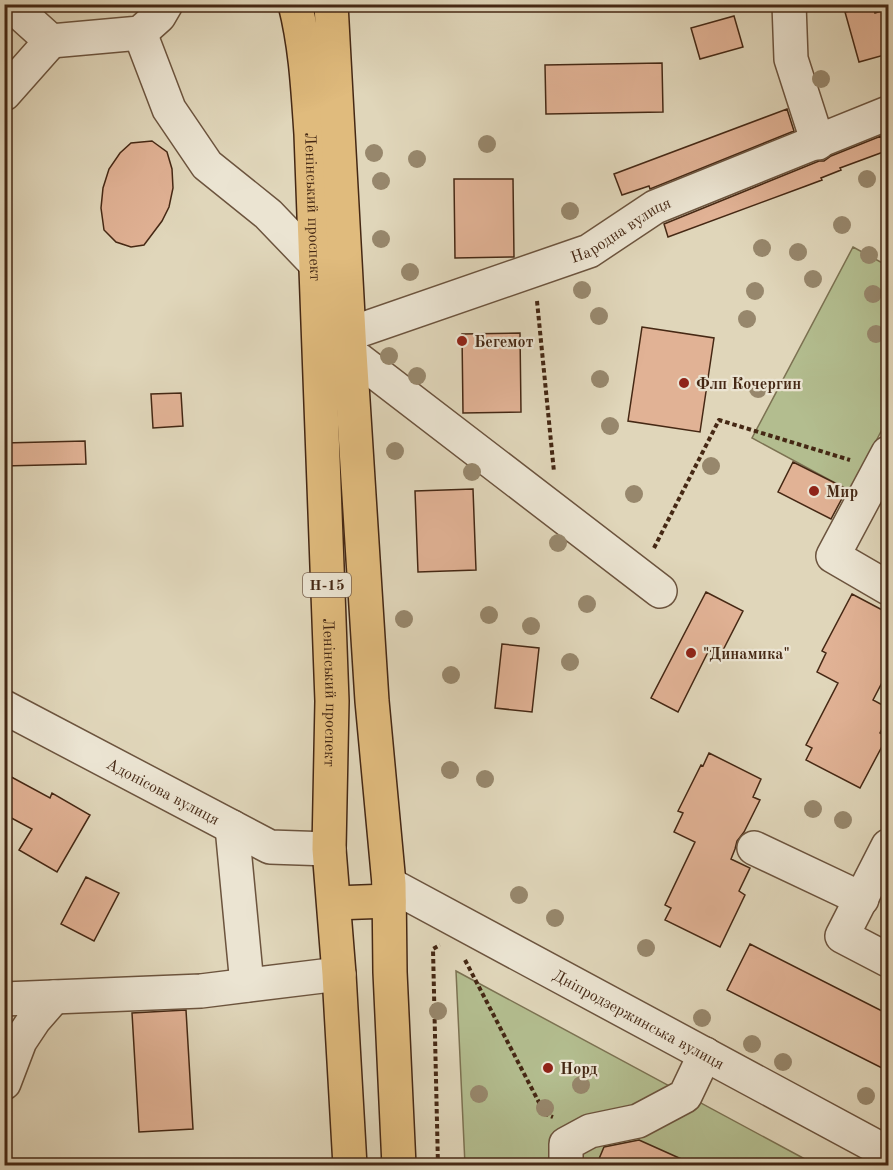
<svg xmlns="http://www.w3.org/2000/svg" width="893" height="1170" font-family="'Old Standard TT',serif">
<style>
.green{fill:#b3bd8f;stroke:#7c7252;stroke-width:1.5}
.building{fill:#e1b295;stroke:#452814;stroke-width:1.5}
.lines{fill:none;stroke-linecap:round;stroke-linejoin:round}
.minor-casing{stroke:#6c543e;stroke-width:36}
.major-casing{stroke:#452814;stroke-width:36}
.path{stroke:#452814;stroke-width:4;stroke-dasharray:4.5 3;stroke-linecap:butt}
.minor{stroke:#ebe4d2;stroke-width:33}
.major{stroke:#e0bb7d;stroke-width:33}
.tree{fill:#97876c}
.poi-dot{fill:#8f2418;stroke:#ebe4d2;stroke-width:2}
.labels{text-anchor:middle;stroke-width:4.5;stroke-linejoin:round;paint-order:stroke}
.shield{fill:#ebe4d2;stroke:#77604d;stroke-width:1.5}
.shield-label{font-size:15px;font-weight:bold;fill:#452814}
.street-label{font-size:16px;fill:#452814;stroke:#ebe4d2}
.poi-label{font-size:16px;font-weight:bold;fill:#452814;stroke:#ebe4d2;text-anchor:start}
</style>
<rect width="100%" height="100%" fill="#e0d6ba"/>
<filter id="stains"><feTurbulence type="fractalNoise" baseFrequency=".00333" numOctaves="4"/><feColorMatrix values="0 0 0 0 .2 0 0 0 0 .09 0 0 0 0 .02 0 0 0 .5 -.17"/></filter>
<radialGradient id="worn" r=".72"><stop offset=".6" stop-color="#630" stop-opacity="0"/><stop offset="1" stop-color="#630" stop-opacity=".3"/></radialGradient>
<path class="green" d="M853,247L888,266V418L850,491L752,438Z
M456,971L816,1165H465Z"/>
<path class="building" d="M873,5L875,13L888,9V54L859,62L845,12Z
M734,16L743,47L700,59L691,28Z
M662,63L663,112L546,114L545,65Z
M787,109L794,131L650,189L649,186L622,195L614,174Z
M881,136L886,151L840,168L841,170L821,178L822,180L806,186L668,237L664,224L819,161H824L831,156Z
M152,141L167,152L172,169L173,188L169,207L162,221L144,245L131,247L116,242L104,230L101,208L103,188L109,169L120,153L131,143Z
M454,179H513L514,257L455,258Z
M642,327L714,338L700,432L628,421Z
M520,333L521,412L463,413L462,334Z
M181,393L183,426L153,428L151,394Z
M85,441L86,464L4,466V443Z
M793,462L847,489L831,519L778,492Z
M473,489L476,570L418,572L415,491Z
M706,592L743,611L720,656L709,650L678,712L651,698Z
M852,594L888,613V671L873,700L888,708V716L880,733L887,737L860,788L806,760L812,748L806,745L838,683L817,672L826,653L822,651Z
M502,644L539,648L532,712L495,708Z
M709,753L761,779L753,797L760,800L744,832L737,841L735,849L731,859L750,868L739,891L745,895L720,947L665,920L671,908L665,905L695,842L674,832L683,813L678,811L701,765L703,766Z
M4,773L50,798L52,793L90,815L57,872L19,850L32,829L4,814Z
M86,877L119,893L94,941L61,924Z
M750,944L888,1014V1071L727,990Z
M186,1010L193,1129L139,1132L132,1013Z
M639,1140L697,1166H596L604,1147Z"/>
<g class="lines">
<defs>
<g id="minor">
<path d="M789,4L791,59L818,143"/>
<path d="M140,33L169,109L207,165L268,214L315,263"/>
<path d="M51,41L140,33L159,16L166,4"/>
<path d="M4,94L51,41L10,4"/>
<path id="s1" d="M349,334L589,251L655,207L888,113"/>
<path d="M350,353L660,591"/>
<path d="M888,453L833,556L888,588"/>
<path id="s2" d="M4,707L270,847L329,849"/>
<path d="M232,827L247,985"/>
<path d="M888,846L842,936L888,960"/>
<path d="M754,848L862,899"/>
<path id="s3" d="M389,884L888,1153"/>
<path d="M4,999L201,991L339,974"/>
<path d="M4,1083L20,1041L34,1020L54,997"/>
<path d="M566,1166V1144L590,1131L638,1121L685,1096L705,1054"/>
</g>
<g id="major">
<path id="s4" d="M295,4C306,47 308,91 311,134L332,701L329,849L339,974L350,1166"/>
<path d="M331,4L350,353L372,701L389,884L390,972L399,1166"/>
<path d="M334,903L389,901"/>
</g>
</defs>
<use href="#minor" class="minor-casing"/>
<use href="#major" class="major-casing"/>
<path class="path" d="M537,301L554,472
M654,548L719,420L850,460
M465,960L545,1114L553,1117
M438,1166L433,949L440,945"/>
<use href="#minor" class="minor"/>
<use href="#major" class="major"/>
</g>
<g class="tree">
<circle cx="821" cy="79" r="9"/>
<circle cx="487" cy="144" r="9"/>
<circle cx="374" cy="153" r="9"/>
<circle cx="417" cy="159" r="9"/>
<circle cx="867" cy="179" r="9"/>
<circle cx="381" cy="181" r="9"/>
<circle cx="570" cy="211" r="9"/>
<circle cx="842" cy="225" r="9"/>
<circle cx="381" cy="239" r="9"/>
<circle cx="762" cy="248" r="9"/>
<circle cx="798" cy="252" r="9"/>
<circle cx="869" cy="255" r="9"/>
<circle cx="410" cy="272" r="9"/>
<circle cx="813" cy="279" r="9"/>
<circle cx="582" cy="290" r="9"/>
<circle cx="755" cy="291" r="9"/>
<circle cx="873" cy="294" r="9"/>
<circle cx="599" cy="316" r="9"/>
<circle cx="747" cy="319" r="9"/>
<circle cx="876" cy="334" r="9"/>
<circle cx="389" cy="356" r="9"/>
<circle cx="417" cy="376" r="9"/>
<circle cx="600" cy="379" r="9"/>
<circle cx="758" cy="389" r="9"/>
<circle cx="610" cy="426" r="9"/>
<circle cx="395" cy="451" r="9"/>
<circle cx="711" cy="466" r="9"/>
<circle cx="472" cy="472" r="9"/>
<circle cx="634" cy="494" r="9"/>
<circle cx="558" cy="543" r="9"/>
<circle cx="587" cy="604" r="9"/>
<circle cx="489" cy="615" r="9"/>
<circle cx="404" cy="619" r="9"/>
<circle cx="531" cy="626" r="9"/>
<circle cx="570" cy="662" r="9"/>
<circle cx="451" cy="675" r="9"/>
<circle cx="450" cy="770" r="9"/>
<circle cx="485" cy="779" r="9"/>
<circle cx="813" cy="809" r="9"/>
<circle cx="843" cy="820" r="9"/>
<circle cx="519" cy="895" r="9"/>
<circle cx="555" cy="918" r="9"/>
<circle cx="646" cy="948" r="9"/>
<circle cx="438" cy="1011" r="9"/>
<circle cx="702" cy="1018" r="9"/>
<circle cx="752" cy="1044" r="9"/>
<circle cx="783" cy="1062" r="9"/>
<circle cx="581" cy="1085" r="9"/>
<circle cx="479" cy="1094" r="9"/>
<circle cx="866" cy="1096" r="9"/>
<circle cx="545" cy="1108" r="9"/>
</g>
<g class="poi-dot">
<circle cx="462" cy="341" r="6"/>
<circle cx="684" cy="383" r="6"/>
<circle cx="814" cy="491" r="6"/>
<circle cx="691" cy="653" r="6"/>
<circle cx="548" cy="1068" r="6"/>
</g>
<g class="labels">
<rect class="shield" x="303" y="573" width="48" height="24" rx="4.5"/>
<g class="shield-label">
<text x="327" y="590">Н-15</text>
</g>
<g class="street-label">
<text dy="6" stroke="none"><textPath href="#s4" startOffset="204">Ленінський проспект</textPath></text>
<text dy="6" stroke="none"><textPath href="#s1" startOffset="292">Народна вулиця</textPath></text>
<text dy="6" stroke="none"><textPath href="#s4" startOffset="690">Ленінський проспект</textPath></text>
<text dy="6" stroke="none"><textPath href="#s2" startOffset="180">Адонісова вулиця</textPath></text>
<text dy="6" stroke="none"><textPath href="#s3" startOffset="284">Дніпродзержинська вулиця</textPath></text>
</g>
<g class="poi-label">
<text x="474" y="347">Бегемот</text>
<text x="696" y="389">Флп Кочергин</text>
<text x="826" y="497">Мир</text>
<text x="703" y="659">"Динамика"</text>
<text x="560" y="1074">Норд</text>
</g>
</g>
<rect width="893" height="1170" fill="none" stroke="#e0d6ba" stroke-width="24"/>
<rect x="6" y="6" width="881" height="1158" fill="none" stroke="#452814" stroke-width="3"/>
<rect x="12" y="12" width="869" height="1146" fill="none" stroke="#452814" stroke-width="1.5"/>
<rect width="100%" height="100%" filter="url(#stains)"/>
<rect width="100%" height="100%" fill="url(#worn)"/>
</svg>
